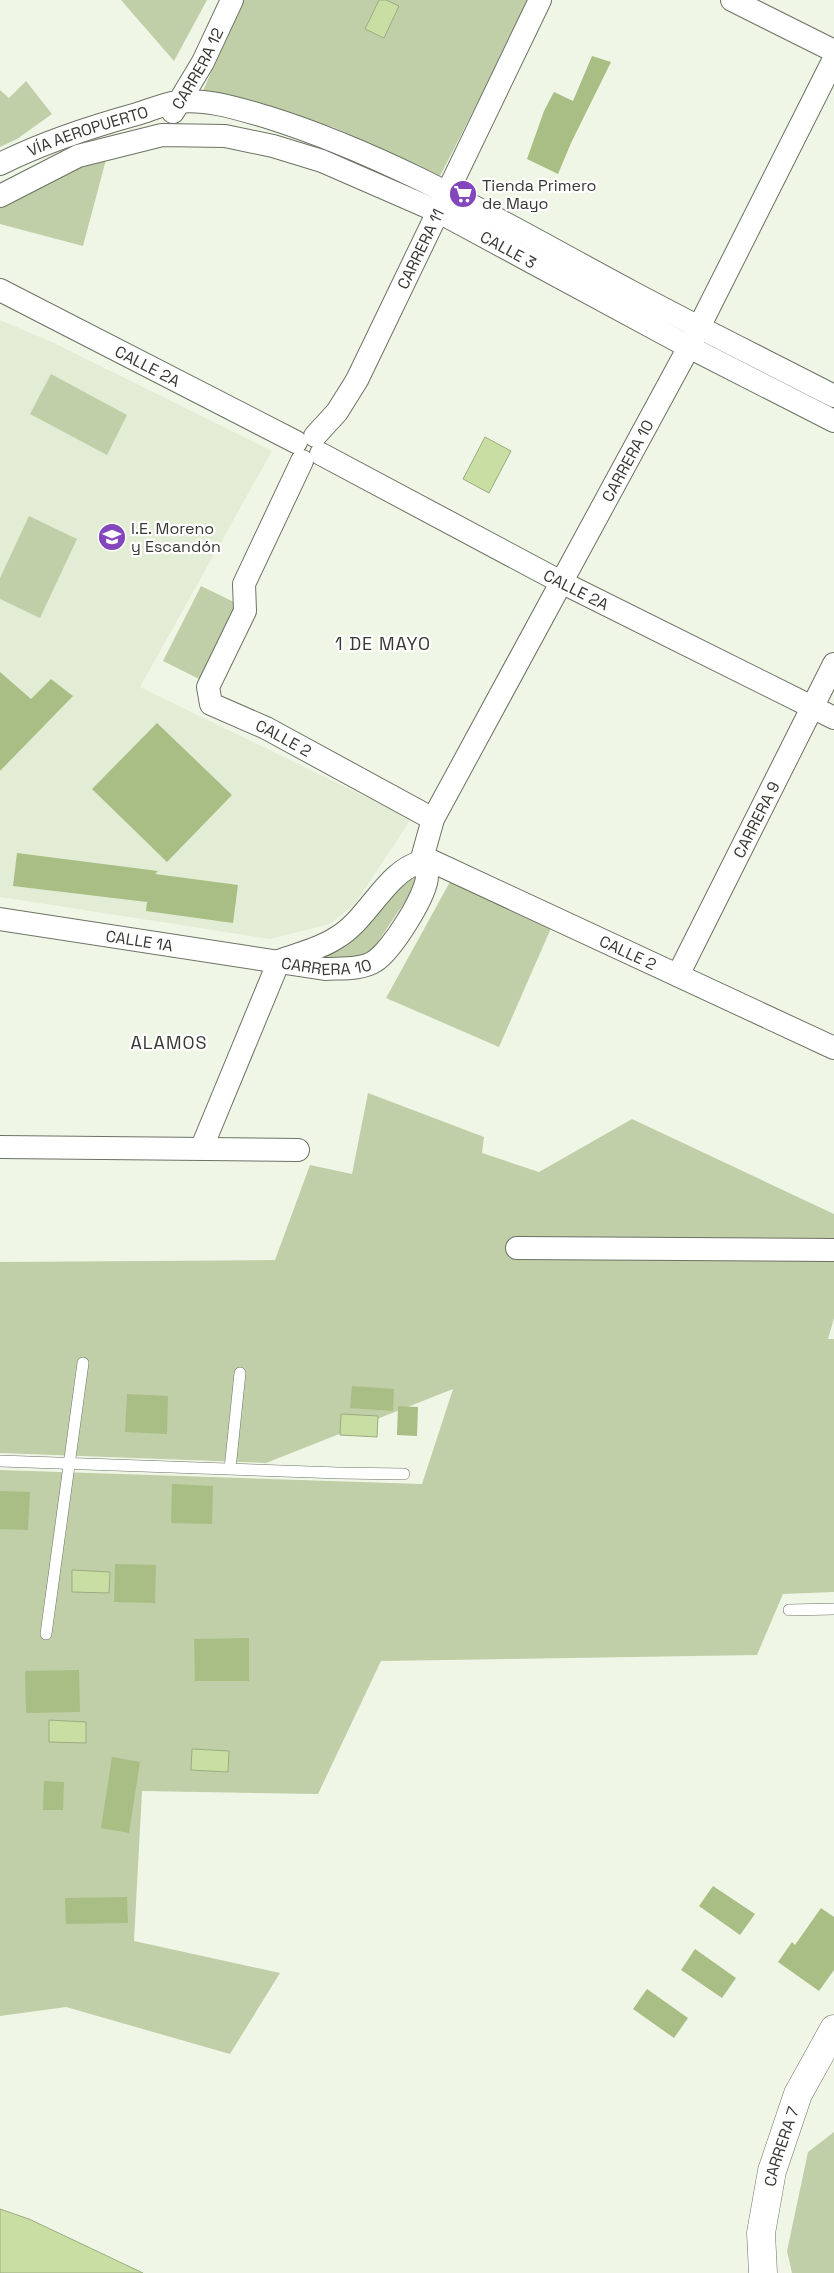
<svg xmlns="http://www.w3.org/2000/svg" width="834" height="2273" font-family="'Space Grotesk',sans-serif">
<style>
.built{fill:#e3edd5}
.green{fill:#c0cfa8}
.water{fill:#c8dea3;stroke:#9cac81}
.building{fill:#a8be84}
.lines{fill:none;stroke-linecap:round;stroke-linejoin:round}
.lane-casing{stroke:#6c7264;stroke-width:12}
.street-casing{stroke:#6c7264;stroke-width:24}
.highway-casing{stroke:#6c7264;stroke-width:29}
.lane{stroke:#fff;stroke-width:11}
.street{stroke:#fff;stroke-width:22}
.highway{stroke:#fff;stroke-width:28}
.labels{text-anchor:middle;stroke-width:4.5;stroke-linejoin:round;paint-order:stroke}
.street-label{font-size:16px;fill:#373933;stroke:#fff}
.poi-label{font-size:16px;fill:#373933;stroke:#fff;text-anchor:start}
.neighbourhood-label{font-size:18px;letter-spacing:1px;fill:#373933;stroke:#fff}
</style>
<rect width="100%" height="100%" fill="#f0f6e6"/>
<path class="built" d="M0,320L52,342L272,451L140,687L411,819L355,904L330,924L270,939L0,897Z"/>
<path class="green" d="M121,0H207L174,61Z
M243,0H530L440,176L333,127L202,93Z
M26,81L52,114L17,139L0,147V90L9,98Z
M107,156L83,246L0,224V207L80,161Z
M51,374L127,415L107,455L30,414Z
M29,516L77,539L40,618L0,599V578Z
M201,586L240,605L203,681L163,661Z
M411,867L424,874L370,953L328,963L298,958Z
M451,880L552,926L499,1047L386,998Z
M368,1093L484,1137L482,1153L539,1172L632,1119L834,1214V1318L828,1339H834V1592L783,1594L757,1655L381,1661L318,1794L142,1791L134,1941L280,1973L230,2054L66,2007L0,2016V1470L422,1484L453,1389L266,1463L0,1453V1262L275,1260L310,1165L352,1174Z
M834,2132V2273H792L787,2251L808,2152Z"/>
<path class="water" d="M379,0H386L399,6L384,38L365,29Z
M485,437L511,451L489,493L463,479Z
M341,1414L378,1416L377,1437L340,1435Z
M72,1570L110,1572L109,1593L72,1592Z
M49,1720L86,1722V1743L49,1742Z
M192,1749L229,1751L228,1772L191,1770Z
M0,2209L29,2219L143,2273H0Z"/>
<path class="building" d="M592,56L611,62L571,143L558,174L527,159L544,111L554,92L573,101Z
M0,672L31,699L51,679L73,696L0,771Z
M157,723L232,795L167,862L92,789Z
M17,853L158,871L155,874L238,885L233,923L146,911L147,902L13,886Z
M352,1386L394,1389L393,1411L350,1408Z
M127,1394L168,1396L167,1434L125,1432Z
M398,1406L418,1407L417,1436L397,1435Z
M172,1484L213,1486L212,1524L171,1523Z
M0,1491L30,1492L28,1530L0,1529Z
M115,1564L156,1565L155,1603L114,1602Z
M249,1638V1681H195L194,1639Z
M79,1670L80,1712L26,1713L25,1671Z
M112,1757L140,1762L129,1833L101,1828Z
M44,1781L64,1782L63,1810H43Z
M713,1886L755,1914L740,1935L699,1906Z
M127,1897L128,1923L66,1924L65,1898Z
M821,1908L834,1917V1970L819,1991L778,1962L792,1942L795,1945Z
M695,1949L736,1978L722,1998L681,1970Z
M647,1989L688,2018L674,2038L633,2009Z"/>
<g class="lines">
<defs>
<path id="lane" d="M0,1461L339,1473L404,1474
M230,1469L240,1373
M789,1610L834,1609
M46,1634L83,1363"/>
<g id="street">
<path d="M732,0L834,51"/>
<path id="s1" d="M173,112L203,62L232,0"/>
<path id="s2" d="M0,164C44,142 90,127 137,114C150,110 164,104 177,102C206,98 239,109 267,117C395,157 512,228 630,291C697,327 766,361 834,396"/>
<path id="s3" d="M0,196L78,156L162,135L225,136L273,146L322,161L439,212L689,347L834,421"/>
<path id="s4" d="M0,290L296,442"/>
<path id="s5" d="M315,436L337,412L357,380L540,0"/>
<path id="s6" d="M321,454L561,582L834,718"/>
<path id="s7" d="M302,461L244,584L245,611L208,687L211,704L266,728L433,819"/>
<path id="s8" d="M423,857L834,1048"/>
<path id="s9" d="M0,919L325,969C340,968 362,970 375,961C391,951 427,895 427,876C426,871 423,866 421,862L433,819L689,347L834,59"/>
<path d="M279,961C297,954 320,949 336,938C368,920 386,871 421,862"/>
<path id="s10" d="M678,975L834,664"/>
<path d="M0,1147L298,1150"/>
<path d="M202,1147L279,961"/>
<path d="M517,1248L834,1250"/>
</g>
<g id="highway">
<path id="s11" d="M763,2273L761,2233L772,2171L798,2094L834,2029"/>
</g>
</defs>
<use href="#lane" class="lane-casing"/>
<use href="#street" class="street-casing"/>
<use href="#highway" class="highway-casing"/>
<use href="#lane" class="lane"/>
<use href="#street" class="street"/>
<use href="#highway" class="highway"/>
</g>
<defs>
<symbol id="supermarket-disc" viewBox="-11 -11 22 22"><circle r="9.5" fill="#8346bc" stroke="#fff"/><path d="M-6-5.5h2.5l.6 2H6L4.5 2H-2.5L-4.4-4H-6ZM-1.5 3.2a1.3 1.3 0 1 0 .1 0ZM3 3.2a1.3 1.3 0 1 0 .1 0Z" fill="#fff"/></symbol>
<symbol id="school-disc" viewBox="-11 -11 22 22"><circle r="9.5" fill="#8346bc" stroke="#fff"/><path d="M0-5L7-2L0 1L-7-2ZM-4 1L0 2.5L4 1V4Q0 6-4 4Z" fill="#fff"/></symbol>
</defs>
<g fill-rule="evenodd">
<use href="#supermarket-disc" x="447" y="178" width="32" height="32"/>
<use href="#school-disc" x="96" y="521" width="32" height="32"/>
</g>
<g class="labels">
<g class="street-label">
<text dy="6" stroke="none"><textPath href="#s1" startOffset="50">CARRERA 12</textPath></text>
<text dy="6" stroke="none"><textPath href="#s2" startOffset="94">VÍA AEROPUERTO</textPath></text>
<text dy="6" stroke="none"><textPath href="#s5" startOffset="216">CARRERA 11</textPath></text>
<text dy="6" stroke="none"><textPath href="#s3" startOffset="544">CALLE 3</textPath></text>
<text dy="6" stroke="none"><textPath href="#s4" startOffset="166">CALLE 2A</textPath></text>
<text dy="6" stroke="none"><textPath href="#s9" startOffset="949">CARRERA 10</textPath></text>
<text dy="6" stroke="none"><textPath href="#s6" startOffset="289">CALLE 2A</textPath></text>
<text dy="6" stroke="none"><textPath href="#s7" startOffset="345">CALLE 2</textPath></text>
<text dy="6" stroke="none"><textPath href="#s10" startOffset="174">CARRERA 9</textPath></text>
<text dy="6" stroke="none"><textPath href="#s9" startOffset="141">CALLE 1A</textPath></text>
<text dy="6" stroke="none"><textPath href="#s8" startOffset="226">CALLE 2</textPath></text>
<text dy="6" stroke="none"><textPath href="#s9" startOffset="330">CARRERA 10</textPath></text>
<text dy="6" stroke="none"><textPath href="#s11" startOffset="129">CARRERA 7</textPath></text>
</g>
<g class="poi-label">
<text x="482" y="191">Tienda Primero<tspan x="482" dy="18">de Mayo</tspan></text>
<text x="131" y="534">I.E. Moreno<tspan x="131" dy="18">y Escandón</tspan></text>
</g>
<g class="neighbourhood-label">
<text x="383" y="650">1 DE MAYO</text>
<text x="169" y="1049">ALAMOS</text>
</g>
</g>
</svg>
